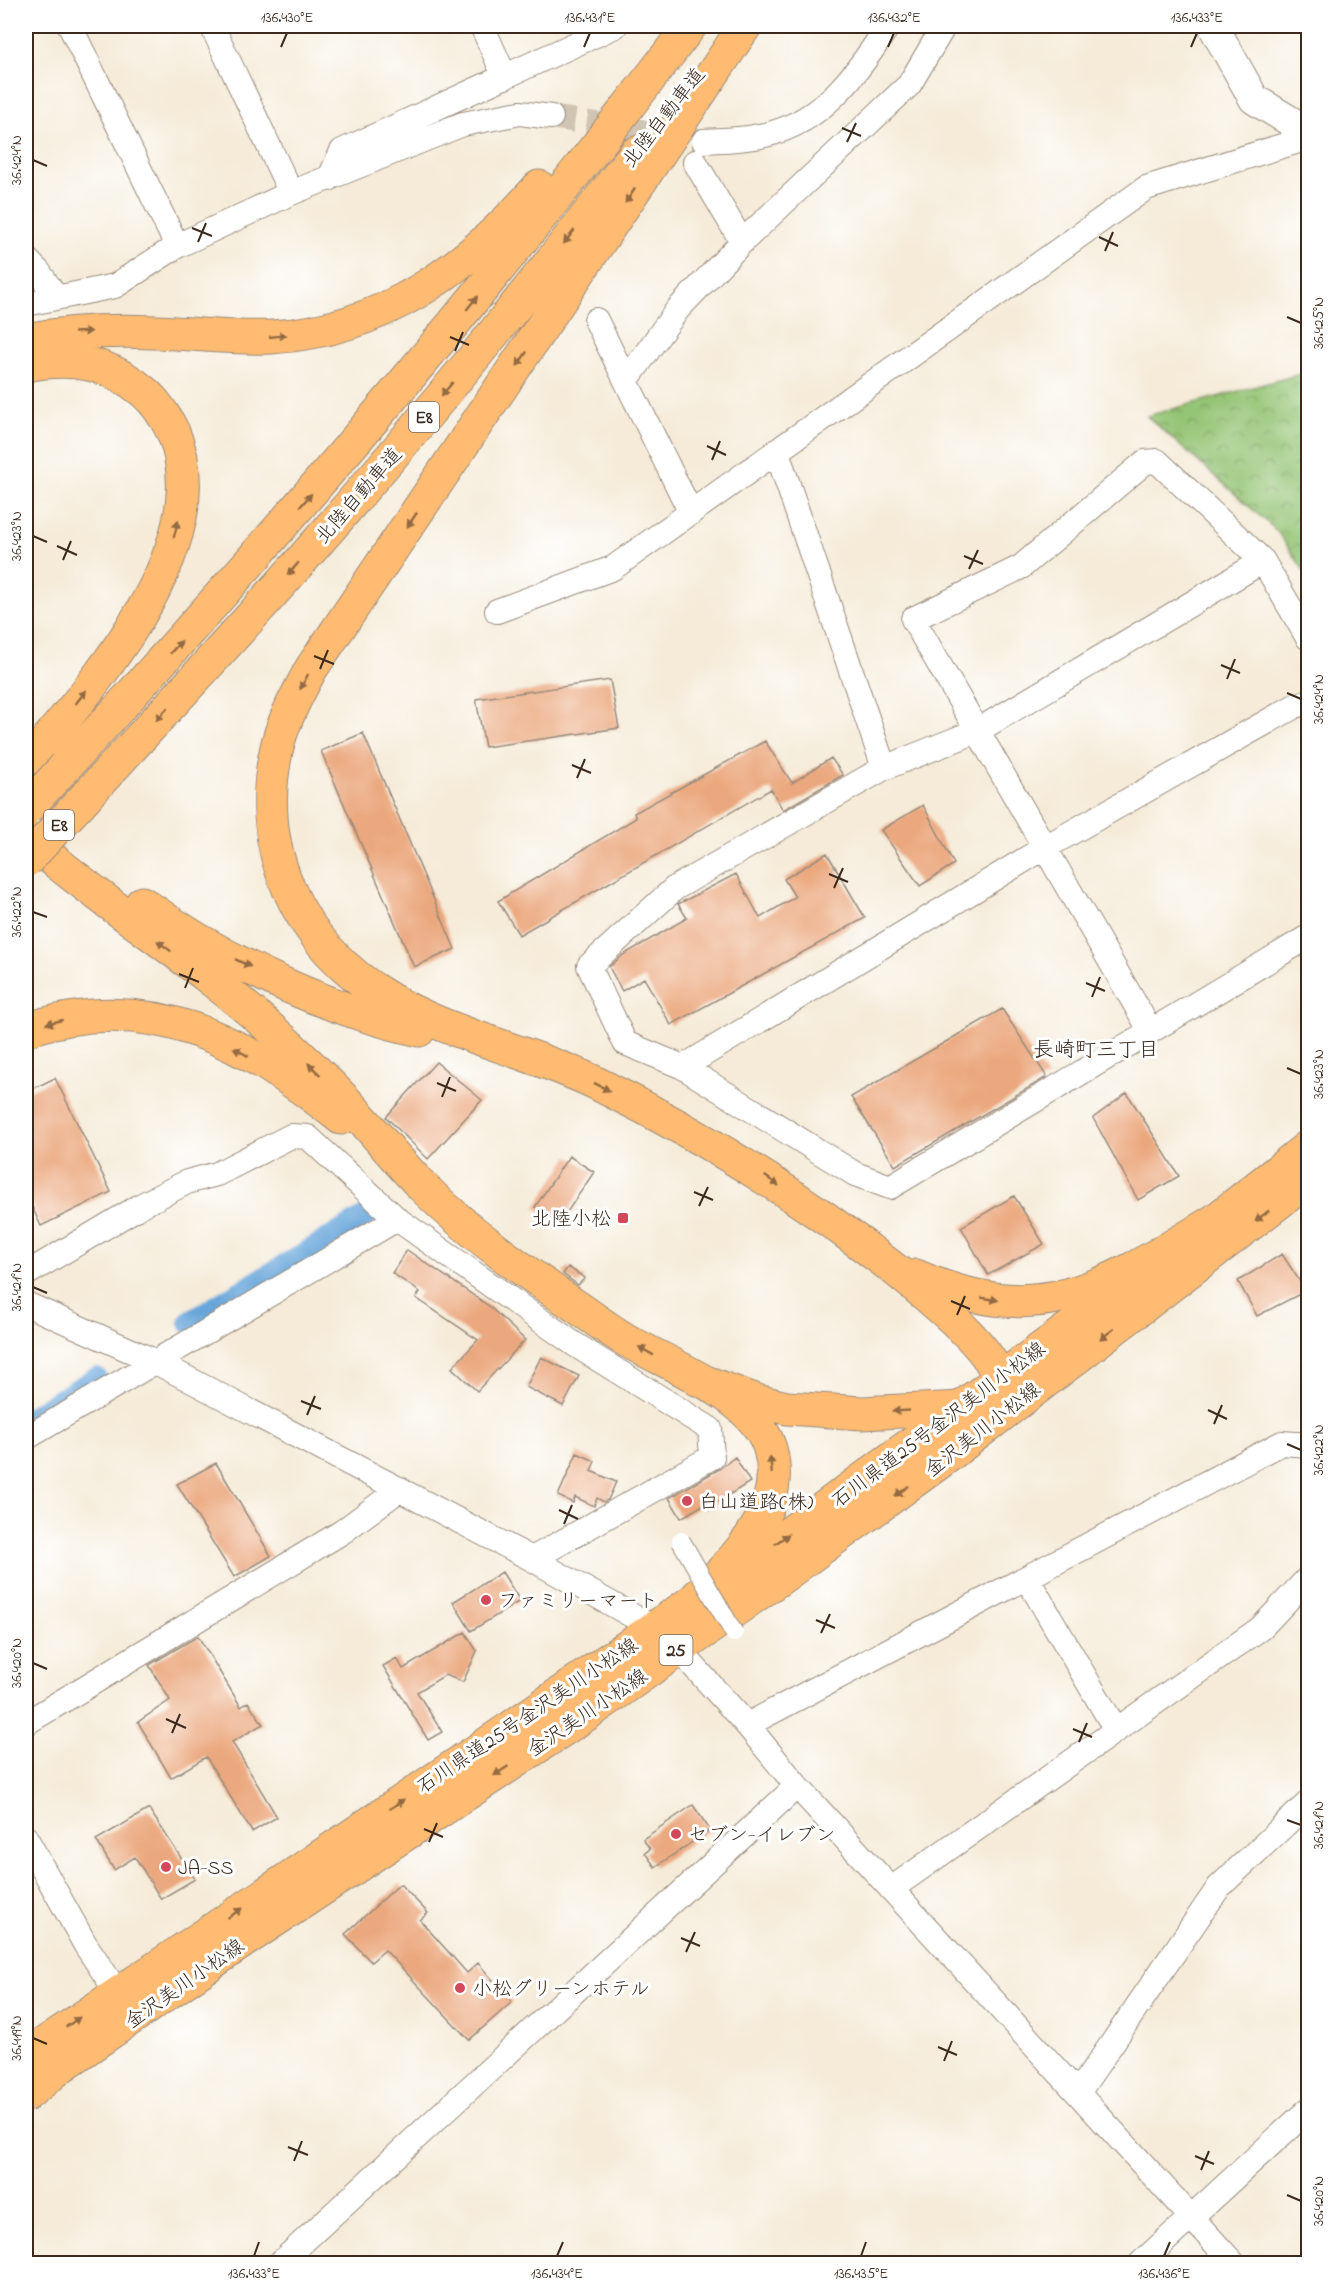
<svg xmlns="http://www.w3.org/2000/svg" width="1334" height="2289" font-family="'Indie Flower','Klee One',sans-serif">
<style>
.park{fill:url(#park-crowns);stroke:#687749;stroke-width:1.5}
.lines{fill:none;stroke-linecap:round;stroke-linejoin:round}
.canal{stroke:#68a6da;stroke-width:22}
.building{fill:#eba77d}
.minor-tunnel{stroke:#d0c4b3;stroke-width:24;stroke-dasharray:24 12;stroke-linecap:butt}
.minor-casing{stroke:#988a7b;stroke-width:26}
.tertiary-casing{stroke:#988a7b;stroke-width:32}
.primary-casing{stroke:#988a7b;stroke-width:35}
.motorway-casing{stroke:#988a7b;stroke-width:35}
.minor{stroke:#fff;stroke-width:24}
.tertiary{stroke:#fff;stroke-width:30}
.primary{stroke:#ffbb71;stroke-width:33}
.motorway{stroke:#ffbb71;stroke-width:33}
.pedestrian-bridge-casing{stroke:#988a7b;stroke-width:20;stroke-linecap:butt}
.motorway-bridge-casing{stroke:#988a7b;stroke-width:35;stroke-linecap:butt}
.pedestrian-bridge{stroke:#fff;stroke-width:18}
.motorway-bridge{stroke:#ffbb71;stroke-width:33}
.oneway{fill:#936b43}
.ticks{fill:none;stroke:#3b2a1e;stroke-width:2}
.poi-dot{fill:#d1495b;stroke:#fff;stroke-width:2}
.labels{text-anchor:middle;stroke-width:6;stroke-linejoin:round;paint-order:stroke}
.shield{fill:#fff;stroke:#766a62;stroke-width:1.5}
.shield-label{font-size:18px;font-weight:bold;fill:#3b2a1e}
.street-label{font-size:20px;fill:#3b2a1e;stroke:#fff}
.poi-label{font-size:20px;fill:#3b2a1e;stroke:#fff;text-anchor:start}
.neighbourhood-label{font-size:21px;fill:#3b2a1e;stroke:#fff}
.neatline{fill:none;stroke:#3b2a1e;stroke-width:2}
.ticks-label{font-size:15px;text-anchor:middle;fill:#3b2a1e}
</style>
<defs>
<pattern id="park-crowns" width="20" height="18" patternUnits="userSpaceOnUse" patternTransform="scale(1.5)"><rect width="20" height="18" fill="#94c474"/><path d="M2 6a3 3 0 1 1 6 0M12 15a3 3 0 1 1 6 0" fill="none" stroke="#7a9f5f"/></pattern>
</defs>
<rect width="100%" height="100%" fill="#fff"/>
<filter id="ink" filterUnits="userSpaceOnUse"><feTurbulence type="fractalNoise" baseFrequency=".0167" numOctaves="2"/><feDisplacementMap in="SourceGraphic" scale="12" xChannelSelector="R" yChannelSelector="G"/><feConvolveMatrix kernelMatrix="1 2 1 2 8 2 1 2 1" color-interpolation-filters="sRGB"/></filter>
<filter id="wash" filterUnits="userSpaceOnUse"><feTurbulence type="fractalNoise" baseFrequency=".008" numOctaves="4" result="noise"/><feDisplacementMap in="SourceGraphic" scale="24" xChannelSelector="R" yChannelSelector="G"/><feGaussianBlur stdDeviation="1.35" result="paint"/><feColorMatrix in="noise" values="0 0 0 0 0 0 0 0 0 0 0 0 0 0 0 0 0 1.4 0 .05"/><feComposite in="paint" operator="in"/></filter>
<g filter="url(#wash)">
<rect width="100%" height="100%" fill="#f5ebd8"/>
<path class="park" d="M1308,372V576L1277,531L1147,416Z"/>
<g class="lines">
<path class="canal" d="M190,1322L368,1215
M26,1420L96,1378"/>
</g>
<g id="blocks">
<path class="building" d="M610,680L619,728L485,747L476,699Z
M363,733L455,949L414,967L321,751Z
M765,741L792,783L831,758L843,775L783,810L771,789L519,935L498,901L636,818L634,813Z
M923,805L954,864L920,886L881,830Z
M827,853L865,918L671,1025L644,978L622,991L609,967L623,955L687,918L678,904L736,874L760,918L795,897L784,879Z
M1002,1009L1047,1077L895,1166L851,1097Z
M436,1062L482,1100L428,1159L386,1117Z
M55,1078L111,1192L41,1226L26,1194V1092Z
M1127,1093L1179,1176L1138,1200L1093,1118Z
M569,1156L594,1172L559,1224L535,1207Z
M1014,1196L1044,1244L988,1275L961,1227Z
M407,1250L489,1306L525,1340L477,1391L452,1368L478,1340L416,1298L420,1292L392,1273Z
M1282,1254L1306,1291L1257,1316L1238,1281Z
M568,1267L585,1278L578,1285L563,1274Z
M541,1357L579,1376L563,1406L526,1387Z
M577,1453L595,1461L591,1471L616,1482L608,1500L604,1502L597,1498L594,1506L575,1497L573,1503L558,1496Z
M735,1457L750,1482L706,1509L703,1505L681,1518L669,1498L719,1469Z
M216,1463L271,1556L234,1577L177,1484Z
M502,1572L520,1601L471,1631L453,1602Z
M465,1632L477,1651L463,1682L445,1675L417,1692L442,1732L428,1740L383,1666L397,1658L403,1669Z
M198,1636L241,1707L248,1702L263,1724L232,1742L277,1817L252,1832L206,1757L171,1778L138,1722L170,1700L149,1665Z
M693,1805L710,1830L655,1867L645,1853L650,1849L643,1839Z
M149,1809L195,1879L161,1899L135,1857L114,1870L96,1840Z
M400,1884L428,1913L420,1920L467,1973L478,1963L512,2002L469,2040L385,1950L371,1962L345,1934Z"/>
</g>
</g>
<g filter="url(#ink)">
<use href="#blocks" fill-opacity="0" stroke="#988a7b" stroke-width="1.5"/>
<g class="lines">
<path class="minor-tunnel" d="M551,117L704,141"/>
<defs>
<path id="minor" d="M70,26L177,246
M212,26L291,193
M482,26L505,77
M704,141C720,140 738,140 754,137C819,128 855,76 888,26
M695,162L742,242
M329,179L342,151L615,26
M26,259L39,272L56,297
M26,304L115,286L177,246L291,193L463,124L520,113L551,117
M596,320L691,513
M626,381L678,309L742,242L909,85L944,26
M777,452L884,768
M497,611L613,568L1146,188L1308,138
M1308,702L1295,706L1044,848L683,1067L855,1174L890,1187L1308,937
M1150,1030L913,619L1021,567L1145,462L1157,461L1263,561L1308,638
M683,1067L625,1043L589,966L675,888L884,768L977,731L1263,561
M26,1274L142,1205L187,1182L217,1174L291,1136L308,1137L397,1219L574,1344L710,1429L712,1457L532,1559
M26,1304L154,1361L532,1559L654,1628L678,1649L747,1725L797,1786L1234,2264
M26,1438L397,1219
M1027,1578L1116,1730
M26,1723L342,1532L400,1489
M747,1725L1282,1443L1308,1445
M26,1838L85,1944L117,1992
M891,1889L1261,1628L1308,1578
M1078,2093L1219,1887L1308,1803
M279,2264L797,1786
M1140,2264L1308,2110"/>
<path id="tertiary" d="M1213,26L1254,99L1308,132"/>
<path id="primary" d="M1198,1234L1308,1147
M26,2056L503,1733L765,1551L1147,1271
M26,2095L63,2065L245,1940L587,1714L782,1577L944,1459L1308,1180"/>
<path id="motorway" d="M26,340C68,332 110,330 153,332C192,333 232,339 272,337C384,330 466,269 539,187
M26,365C70,356 109,362 144,392C156,402 166,418 173,432C221,544 92,686 26,765
M65,767C285,529 494,283 690,26
M92,790C184,690 277,591 365,487C459,379 548,266 636,153
M26,837C104,905 194,960 271,1029C300,1055 328,1081 354,1110C377,1135 399,1163 423,1187C471,1235 527,1273 583,1311C597,1321 611,1331 626,1340C672,1367 754,1395 770,1449C788,1513 732,1560 693,1601
M142,903C223,961 322,1008 419,1030
M26,1030C149,988 245,1041 341,1118
M916,1276C1045,1333 1112,1282 1221,1217
M697,1379L757,1401L787,1408L862,1413L961,1408L1000,1415C1000,1404 1001,1391 999,1380C993,1348 924,1293 898,1272C804,1198 703,1136 596,1083C530,1051 449,1035 388,998C296,944 252,846 278,743C285,717 298,693 311,669L745,26"/>
</defs>
<use href="#minor" class="minor-casing"/>
<use href="#tertiary" class="tertiary-casing"/>
<use href="#primary" class="primary-casing"/>
<use href="#motorway" class="motorway-casing"/>
<use href="#minor" class="minor"/>
<use href="#tertiary" class="tertiary"/>
<use href="#primary" class="primary"/>
<use href="#motorway" class="motorway"/>
<defs>
<path id="pedestrian-bridge" d="M681,1541L734,1633"/>
<path id="motorway-bridge" d="M26,809L65,767
M26,861L92,790"/>
</defs>
<use href="#pedestrian-bridge" class="pedestrian-bridge-casing"/>
<use href="#motorway-bridge" class="motorway-bridge-casing"/>
<use href="#pedestrian-bridge" class="pedestrian-bridge"/>
<use href="#motorway-bridge" class="motorway-bridge"/>
</g>
<defs><path id="oneway-solid" d="M-6-.8H1V-3.2L6.5 0L1 3.2V.8H-6Z" transform="scale(1.5)"/></defs>
<g class="oneway">
<use href="#oneway-solid" transform="translate(630 196) rotate(124)"/>
<use href="#oneway-solid" transform="translate(569 237) rotate(128)"/>
<use href="#oneway-solid" transform="translate(472 303) rotate(-51)"/>
<use href="#oneway-solid" transform="translate(83 332) rotate(-3)"/>
<use href="#oneway-solid" transform="translate(278 336) rotate(-6)"/>
<use href="#oneway-solid" transform="translate(522 359) rotate(124)"/>
<use href="#oneway-solid" transform="translate(447 389) rotate(130)"/>
<use href="#oneway-solid" transform="translate(306 500) rotate(-49)"/>
<use href="#oneway-solid" transform="translate(412 520) rotate(124)"/>
<use href="#oneway-solid" transform="translate(176 529) rotate(-75)"/>
<use href="#oneway-solid" transform="translate(293 569) rotate(131)"/>
<use href="#oneway-solid" transform="translate(176 647) rotate(-47)"/>
<use href="#oneway-solid" transform="translate(304 682) rotate(118)"/>
<use href="#oneway-solid" transform="translate(81 697) rotate(-52)"/>
<use href="#oneway-solid" transform="translate(162 714) rotate(133)"/>
<use href="#oneway-solid" transform="translate(164 946) rotate(-144)"/>
<use href="#oneway-solid" transform="translate(243 963) rotate(26)"/>
<use href="#oneway-solid" transform="translate(54 1022) rotate(166)"/>
<use href="#oneway-solid" transform="translate(241 1052) rotate(-150)"/>
<use href="#oneway-solid" transform="translate(314 1069) rotate(-136)"/>
<use href="#oneway-solid" transform="translate(602 1087) rotate(27)"/>
<use href="#oneway-solid" transform="translate(772 1181) rotate(35)"/>
<use href="#oneway-solid" transform="translate(1262 1216) rotate(142)"/>
<use href="#oneway-solid" transform="translate(990 1299) rotate(9)"/>
<use href="#oneway-solid" transform="translate(1107 1334) rotate(143)"/>
<use href="#oneway-solid" transform="translate(646 1351) rotate(-151)"/>
<use href="#oneway-solid" transform="translate(901 1411) rotate(177)"/>
<use href="#oneway-solid" transform="translate(771 1465) rotate(-95)"/>
<use href="#oneway-solid" transform="translate(902 1491) rotate(143)"/>
<use href="#oneway-solid" transform="translate(782 1539) rotate(-36)"/>
<use href="#oneway-solid" transform="translate(501 1771) rotate(147)"/>
<use href="#oneway-solid" transform="translate(397 1804) rotate(-34)"/>
<use href="#oneway-solid" transform="translate(235 1913) rotate(-34)"/>
<use href="#oneway-solid" transform="translate(73 2022) rotate(-35)"/>
</g>
</g>
<path class="ticks" d="M281,47L287,33M584,47L590,33M888,47L894,33M1191,47L1197,33M842,128L861,136M847,142L856,123M33,160L47,166M192,228L212,236M1099,237L1118,246M198,242L206,223M1105,251L1113,232M1287,317L1301,323M450,337L469,345M455,351L463,332M707,446L726,455M712,460L720,441M33,536L47,542M57,546L77,555M964,556L983,564M63,560L71,541M969,569L978,550M314,656L334,664M1221,665L1240,673M320,669L328,650M1227,679L1235,659M1287,693L1301,699M572,765L591,773M577,778L585,759M829,874L848,882M834,888L843,868M33,912L47,917M179,974L199,982M1086,983L1105,991M185,988L193,968M1092,997L1100,977M1287,1068L1301,1074M437,1083L456,1091M442,1097L450,1077M694,1192L713,1200M699,1206L708,1187M33,1287L47,1293M951,1301L970,1309M957,1315L965,1296M301,1401L321,1409M1208,1410L1227,1419M307,1415L315,1396M1214,1424L1222,1405M1287,1444L1301,1450M559,1510L578,1519M564,1524L572,1505M816,1620L835,1628M821,1633L830,1614M33,1663L47,1669M166,1719L186,1728M1073,1729L1092,1737M172,1733L180,1714M1079,1742L1087,1723M1287,1820L1301,1825M424,1829L443,1837M429,1842L437,1823M681,1938L700,1946M686,1952L695,1932M33,2038L47,2044M938,2047L957,2055M944,2061L952,2041M288,2147L308,2155M1195,2156L1214,2164M294,2161L302,2141M1201,2170L1209,2151M1287,2195L1301,2201M254,2256L259,2242M557,2256L563,2242M861,2256L866,2242M1164,2256L1170,2242"/>
<g class="poi-dot">
<rect x="617" y="1212" width="12" height="12" rx="3"/>
<circle cx="687" cy="1501" r="6"/>
<circle cx="486" cy="1600" r="6"/>
<circle cx="676" cy="1834" r="6"/>
<circle cx="166" cy="1867" r="6"/>
<circle cx="460" cy="1988" r="6"/>
</g>
<g class="labels">
<g class="shield">
<rect x="409" y="402" width="30" height="30" rx="4.5"/>
<rect x="44" y="810" width="30" height="30" rx="4.5"/>
<rect x="659.5" y="1635" width="33" height="30" rx="4.5"/>
</g>
<g class="shield-label">
<text x="424" y="423">E8</text>
<text x="59" y="831">E8</text>
<text x="676" y="1656">25</text>
</g>
<g class="street-label">
<text transform="translate(663 117) rotate(-52)" y="7">北陸自動車道</text>
<text transform="translate(358 495) rotate(-49)" y="7">北陸自動車道</text>
<text transform="translate(938 1424) rotate(-37)" y="7">石川県道25号金沢美川小松線</text>
<text transform="translate(982 1429) rotate(-38)" y="7">金沢美川小松線</text>
<text transform="translate(587 1712) rotate(-34)" y="7">金沢美川小松線</text>
<text transform="translate(527 1715) rotate(-34)" y="7">石川県道25号金沢美川小松線</text>
<text transform="translate(184 1983) rotate(-35)" y="7">金沢美川小松線</text>
</g>
<g class="poi-label">
<text x="611" y="1225" text-anchor="end">北陸小松</text>
<text x="699" y="1508">白山道路(株)</text>
<text x="498" y="1607">ファミリーマート</text>
<text x="688" y="1841">セブン-イレブン</text>
<text x="178" y="1874">JA-SS</text>
<text x="472" y="1995">小松グリーンホテル</text>
</g>
<g class="neighbourhood-label">
<text x="1096" y="1056">長崎町三丁目</text>
</g>
</g>
<rect width="1334" height="2289" fill="none" stroke="#fff" stroke-width="66"/>
<rect x="33" y="33" width="1268" height="2223" class="neatline"/>
<g class="ticks-label">
<text x="287" y="22">136.430°E</text>
<text x="590" y="22">136.431°E</text>
<text x="894" y="22">136.432°E</text>
<text x="1197" y="22">136.433°E</text>
<text transform="translate(16 160) rotate(-90)" y="5">36.424°N</text>
<text transform="translate(1318 323) rotate(-90)" y="5">36.425°N</text>
<text transform="translate(16 536) rotate(-90)" y="5">36.423°N</text>
<text transform="translate(1318 699) rotate(-90)" y="5">36.424°N</text>
<text transform="translate(16 912) rotate(-90)" y="5">36.422°N</text>
<text transform="translate(1318 1074) rotate(-90)" y="5">36.423°N</text>
<text transform="translate(16 1287) rotate(-90)" y="5">36.421°N</text>
<text transform="translate(1318 1450) rotate(-90)" y="5">36.422°N</text>
<text transform="translate(16 1663) rotate(-90)" y="5">36.420°N</text>
<text transform="translate(1318 1825) rotate(-90)" y="5">36.421°N</text>
<text transform="translate(16 2038) rotate(-90)" y="5">36.419°N</text>
<text transform="translate(1318 2201) rotate(-90)" y="5">36.420°N</text>
<text x="254" y="2278">136.433°E</text>
<text x="557" y="2278">136.434°E</text>
<text x="861" y="2278">136.435°E</text>
<text x="1164" y="2278">136.436°E</text>
</g>
</svg>
